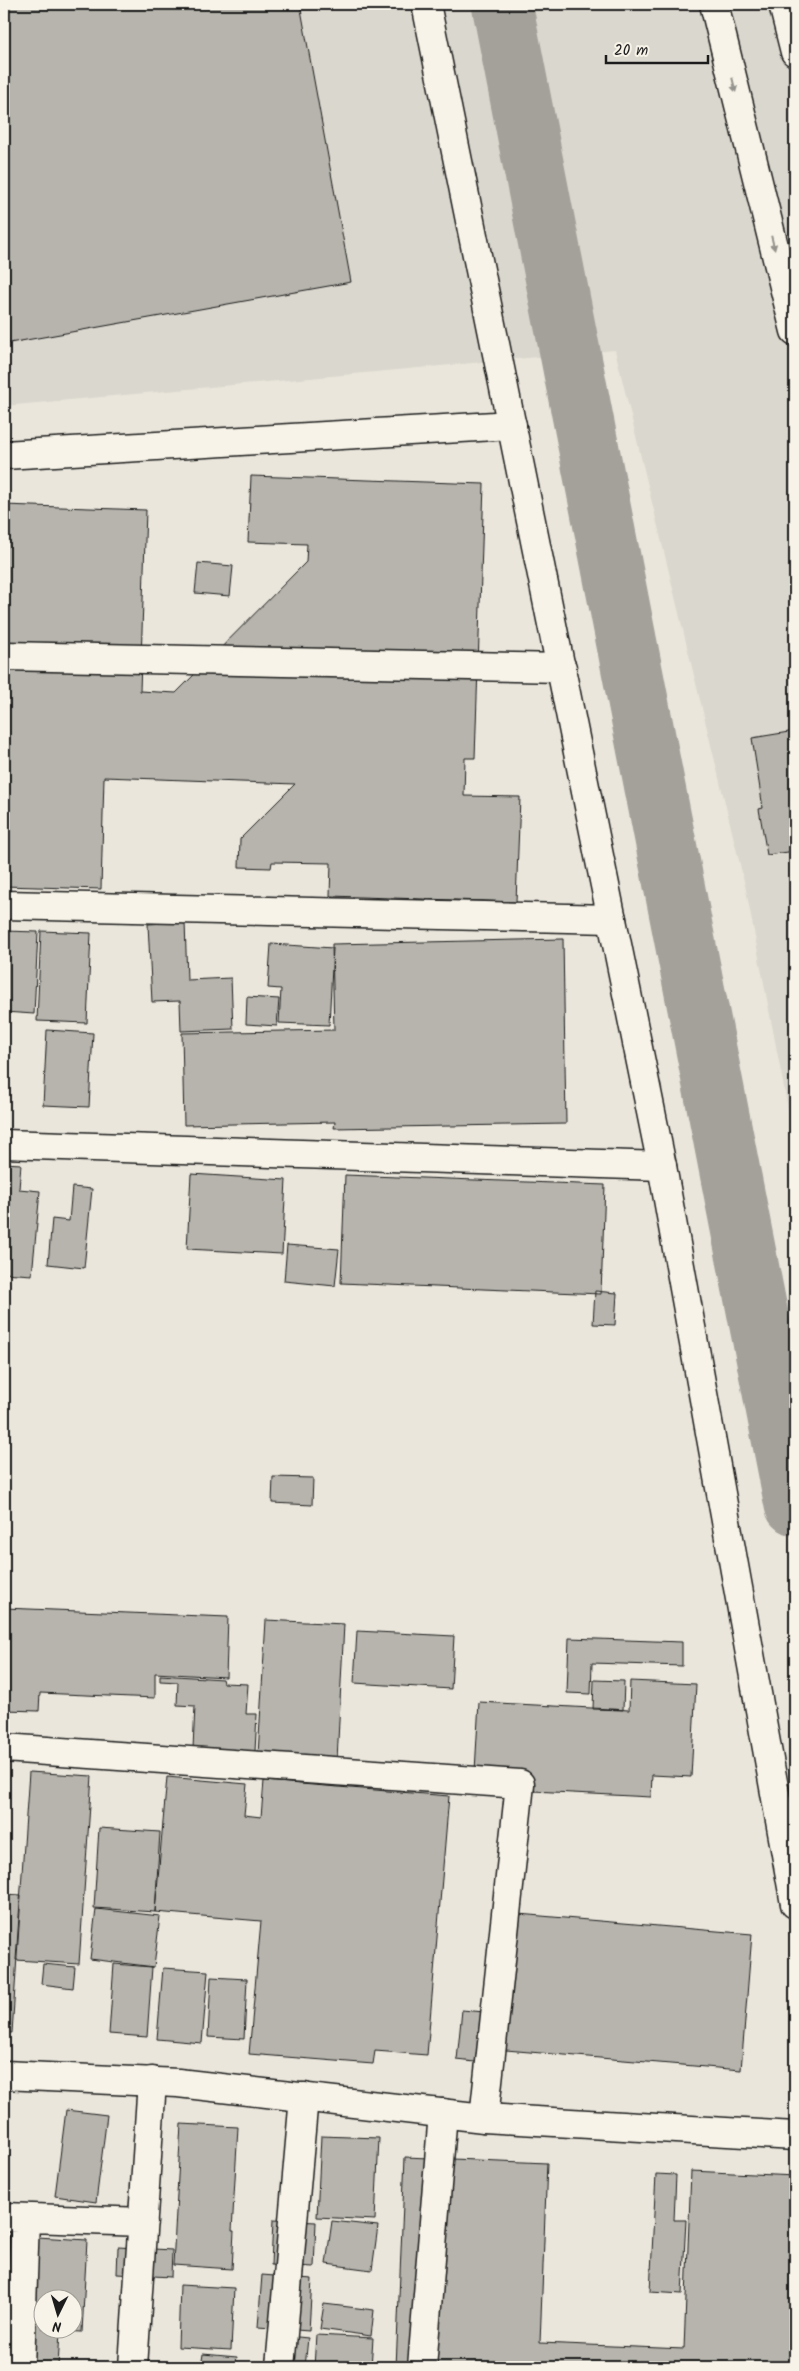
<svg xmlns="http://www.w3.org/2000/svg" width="799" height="2371" font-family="Kalam,sans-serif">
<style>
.built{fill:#dad7ce}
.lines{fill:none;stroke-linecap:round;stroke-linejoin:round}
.river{stroke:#a3a19a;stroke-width:61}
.building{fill:#b6b4ac;stroke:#1c1c1c;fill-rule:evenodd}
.minor-casing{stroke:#1c1c1c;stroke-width:31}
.major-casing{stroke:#1c1c1c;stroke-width:31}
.minor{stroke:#f7f3e8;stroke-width:28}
.major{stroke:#f7f3e8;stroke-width:28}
.oneway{fill:#94928c}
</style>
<rect width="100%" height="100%" fill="#eae6dc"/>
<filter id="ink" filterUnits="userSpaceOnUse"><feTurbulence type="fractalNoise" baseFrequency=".02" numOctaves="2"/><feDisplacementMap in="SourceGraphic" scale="10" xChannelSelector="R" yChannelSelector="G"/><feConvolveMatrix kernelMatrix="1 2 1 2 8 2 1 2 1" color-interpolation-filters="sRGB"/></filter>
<g filter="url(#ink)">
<path class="built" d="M4,4H795V1145L745,885L615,350L4,406Z"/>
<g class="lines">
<path class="river" d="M502,4L795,1505"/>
</g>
<path class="building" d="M4,4H300L351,282L4,344Z
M251,476L484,484L475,758H465L464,796L520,797L516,902L330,896L331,863L272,862L271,868L239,867L240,839L295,784L104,777L101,889L4,886V505L146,510L140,691L176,693L306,562L307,544L248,542Z
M198,563L233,566L230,596L195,593Z
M795,731V851L767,855L759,809L763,808L752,738Z
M185,922L187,980L231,978L233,1029L181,1031L180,1001L152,1002L148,924Z
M4,931L38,932L34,1014L4,1012Z
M41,931L91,933L87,1023L37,1021Z
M563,939L566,1124L334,1128L335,1122L184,1125L182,1033L334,1030L332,944Z
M271,944L333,948L329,1025L279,1023L281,989L268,988Z
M247,997L279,999L277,1026L246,1024Z
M47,1030L93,1033L89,1107L43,1105Z
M4,1163L21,1164L19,1189L40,1191L32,1275L4,1273Z
M191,1174L286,1180L282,1254L187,1249Z
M345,1175L605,1185L601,1294L341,1283Z
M72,1187L92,1189L84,1268L48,1264L52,1219L69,1221Z
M287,1245L339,1249L335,1286L284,1281Z
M595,1291L617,1293L615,1325L593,1324Z
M273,1477L313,1478L312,1505L272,1503Z
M4,1608L228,1617L226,1677L155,1673V1698L40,1693L39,1711L4,1710Z
M266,1620L344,1624L337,1760L258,1755Z
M357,1631L454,1636L451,1689L354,1683Z
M569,1638L682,1642V1666L592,1663L591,1694L567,1693Z
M160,1675L222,1679L223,1683L248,1684L246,1714H257L255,1751L193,1748L195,1706L177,1705L178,1682L160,1681Z
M594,1680L624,1681L623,1710L593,1709Z
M630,1681L696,1684L691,1777L652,1775L651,1797L474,1788L479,1702L629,1710Z
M29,1772L92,1776L79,1964L16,1960Z
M167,1777L247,1784L244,1815L261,1817L264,1781L449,1796L427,2055L375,2051L373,2064L249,2054L261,1921L155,1912Z
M99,1828L160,1832L155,1912L94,1908Z
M4,1894L21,1895L12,2033L4,2032Z
M96,1909L160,1916L154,1967L90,1959Z
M518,1914L752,1934L741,2070L506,2050Z
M43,1964L75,1967L73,1988L41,1984Z
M114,1964L152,1967L147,2037L109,2034Z
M163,1968L208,1971L202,2043L157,2039Z
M211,1977L247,1979L244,2039L208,2037Z
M462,2010L507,2014L502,2065L457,2060Z
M4,2106L9,2107L4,2157Z
M66,2110L107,2115L96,2202L55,2196Z
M181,2124L238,2127L232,2231H234L232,2269L173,2265Z
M321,2136L379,2138L375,2220L317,2217Z
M405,2157L547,2163L540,2343L684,2349L691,2171L795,2176V2367H396Z
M656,2174L676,2175L674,2220H686L682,2294L650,2292Z
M273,2220L316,2222L314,2267L271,2265Z
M332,2221L378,2226L372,2270L326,2264Z
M4,2235L87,2240L82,2332L60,2331L58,2367H4ZM42,2298H72V2328H42Z
M118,2247L172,2250L171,2277L117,2274Z
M262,2275L312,2279L309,2331L258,2327Z
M180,2285L234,2288L231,2350L178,2347Z
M324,2304L374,2310L371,2336L320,2329Z
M269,2334L308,2338L305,2367H265Z
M316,2335L373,2338L371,2367H314Z
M203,2354L237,2357L235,2367H201Z"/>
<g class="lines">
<defs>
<path id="minor" d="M714,4L795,331
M783,4L795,52
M4,455L512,425
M4,656L562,668
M4,905L612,919
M4,1144L662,1166
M4,1748L520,1784L484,2118
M4,2217L143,2222
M20,2367L25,2218
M133,2367L152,2081
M280,2367L304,2097
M422,2367L443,2113"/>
<path id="major" d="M426,4L662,1166L795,1904
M4,2075L178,2083L484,2118L795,2136"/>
</defs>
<use href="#minor" class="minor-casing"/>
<use href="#major" class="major-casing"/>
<use href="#minor" class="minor"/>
<use href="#major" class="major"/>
</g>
<defs><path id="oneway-solid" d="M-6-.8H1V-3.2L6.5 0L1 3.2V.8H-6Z" transform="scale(1.25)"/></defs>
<g class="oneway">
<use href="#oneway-solid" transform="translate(734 85) rotate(76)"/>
<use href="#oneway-solid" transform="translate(773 243) rotate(76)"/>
</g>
</g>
<rect width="799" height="2371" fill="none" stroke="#f7f3e8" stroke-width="20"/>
<rect x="10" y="10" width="779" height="2351" fill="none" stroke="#1c1c1c" stroke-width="2" filter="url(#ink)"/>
<g transform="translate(58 2314) rotate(185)"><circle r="24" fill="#f7f3e8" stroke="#9f9d96"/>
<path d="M0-4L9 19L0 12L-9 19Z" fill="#1c1c1c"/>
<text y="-8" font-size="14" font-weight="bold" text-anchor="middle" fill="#1c1c1c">N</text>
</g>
<path d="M606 55v8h102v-8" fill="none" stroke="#1c1c1c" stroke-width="2.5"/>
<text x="614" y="55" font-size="15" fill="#1c1c1c" stroke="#f7f3e8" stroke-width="4" paint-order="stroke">20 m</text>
</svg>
